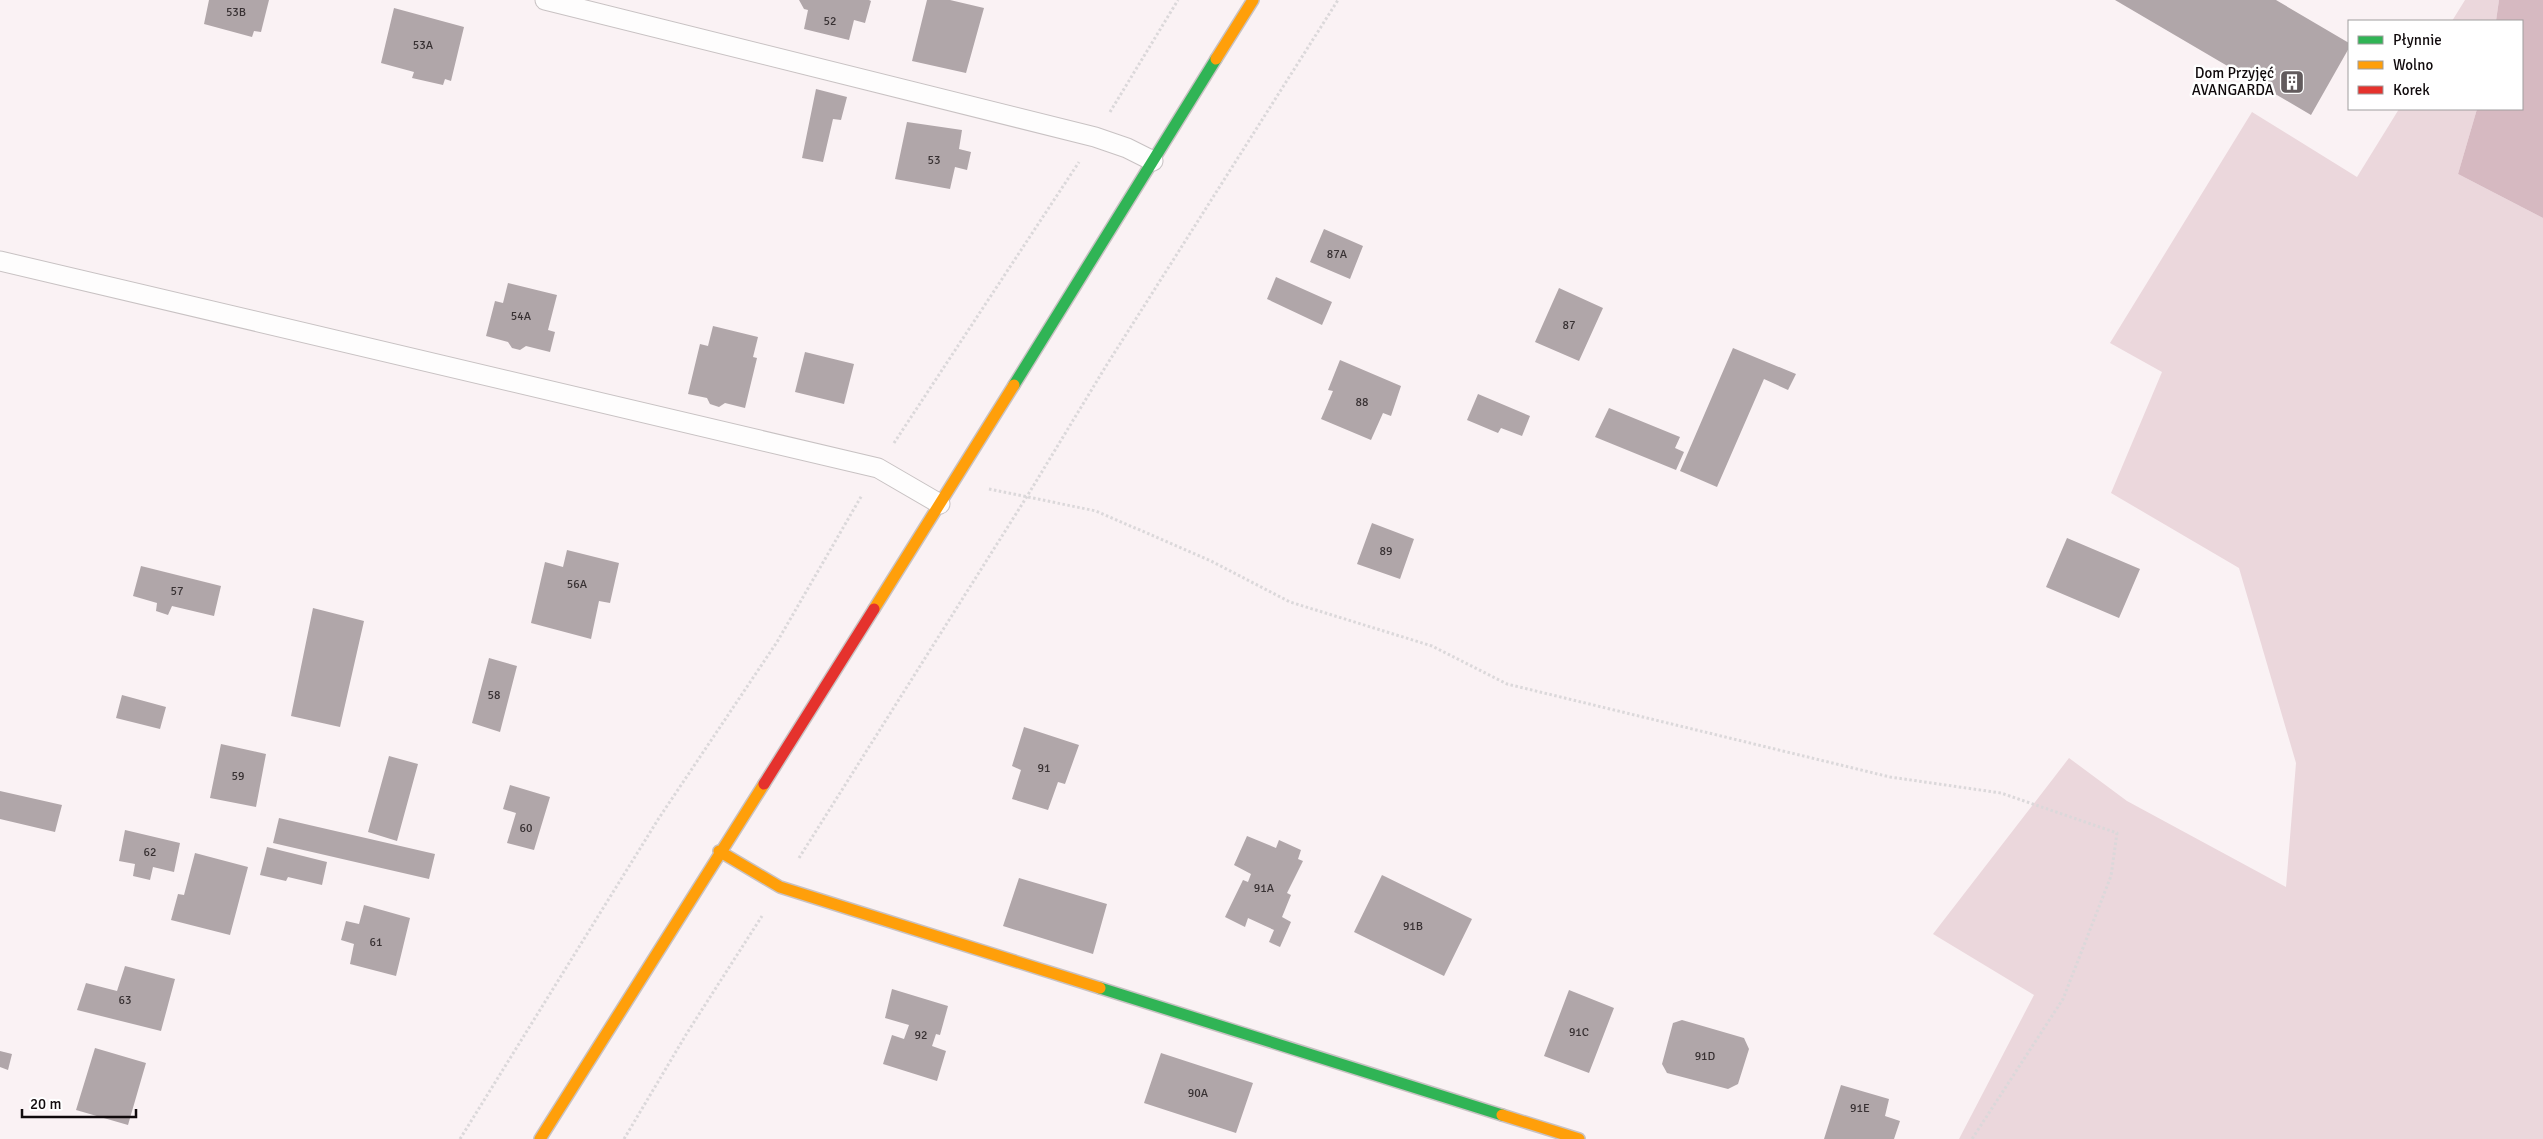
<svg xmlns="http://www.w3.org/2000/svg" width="2543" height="1139" font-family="Signika,sans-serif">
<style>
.green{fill:#ebd7dc}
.water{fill:#d6b9c1}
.building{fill:#b0a6a9}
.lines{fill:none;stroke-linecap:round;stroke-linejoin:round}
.lane-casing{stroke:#c8c2c3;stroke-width:21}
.fast-casing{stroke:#c8c2c3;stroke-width:14}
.slow-casing{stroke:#c8c2c3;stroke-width:14}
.jam-casing{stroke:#c8c2c3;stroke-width:14}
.path{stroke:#dbd8da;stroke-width:3;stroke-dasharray:2.5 2.5;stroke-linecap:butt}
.lane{stroke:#fefdfd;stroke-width:19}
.fast{stroke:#30b455;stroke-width:11}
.slow{stroke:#ff9f0a;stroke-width:11}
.jam{stroke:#e5322d;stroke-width:11}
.labels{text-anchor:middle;stroke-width:5;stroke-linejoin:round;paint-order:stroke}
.number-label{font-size:12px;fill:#383133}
.poi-label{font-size:15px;fill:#100a0c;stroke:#fff;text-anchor:end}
</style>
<rect width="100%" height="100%" fill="#faf2f4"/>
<path class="green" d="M2465,0H2499L2496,21H2452Z
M2399,109H2477L2458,174L2543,218V1139H1959L2034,995L1933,934L2069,758L2127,801L2286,887L2296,763L2239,568L2111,493L2162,372L2110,343L2252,112L2357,177Z"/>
<path class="water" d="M2499,0H2543V218L2458,174L2477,109H2522V21H2496Z"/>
<path class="building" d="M209,0H269L261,32L254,31L252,37L204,24Z
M799,0H869L871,1L865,23L854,20L849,40L804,29L808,10L804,9Z
M927,0H950L984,8L966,73L912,61Z
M2115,0H2276L2349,43V48L2311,115Z
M394,8L464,27L451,81L445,79L443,85L412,78L414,72L381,63Z
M816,89L847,97L841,120L833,119L823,162L802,158Z
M907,122L962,130L959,149L971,152L967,170L955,167L950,189L895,179Z
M1324,229L1363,246L1350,279L1310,262Z
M1276,277L1332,302L1322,325L1267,299Z
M508,283L557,295L548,330L555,332L550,352L526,346L520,350L512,348L508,342L486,336L495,301L503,303Z
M1559,288L1603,308L1579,361L1535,342Z
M713,326L758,337L753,357L757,358L745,408L725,403L719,407L710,404L707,398L688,394L700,344L708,346Z
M1733,348L1796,374L1788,390L1764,379L1717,487L1680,471Z
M805,352L854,364L844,404L795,392Z
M1340,360L1401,386L1391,416L1383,413L1371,440L1321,419L1333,391L1328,390Z
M1478,394L1530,416L1522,436L1501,428L1498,433L1467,420Z
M1609,408L1680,437L1675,448L1684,452L1676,470L1595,437Z
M1372,523L1414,539L1400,579L1357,564Z
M2067,538L2140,569L2119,618L2046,587Z
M567,550L619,563L610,603L599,601L591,639L531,623L545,562L563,567Z
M141,566L221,586L214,616L172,606L168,615L156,611L157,603L133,596Z
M313,608L364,621L340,727L291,716Z
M489,658L517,666L500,732L472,723Z
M122,695L166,707L160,729L116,718Z
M1024,727L1079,745L1065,784L1058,782L1048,810L1012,799L1021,770L1012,766Z
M221,744L266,754L256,807L210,798Z
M389,756L418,764L397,841L368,832Z
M510,785L550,797L534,850L507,843L516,813L503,809Z
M0,791L62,805L55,832L0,819Z
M279,818L435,854L429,879L273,843Z
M125,830L180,843L174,872L153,867L150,880L133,876L135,864L119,861Z
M1247,836L1276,848L1279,840L1301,850L1298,859L1303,861L1287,893L1291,895L1282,917L1291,922L1280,947L1269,942L1274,930L1248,918L1245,927L1225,917L1243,880L1248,882L1251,874L1234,865Z
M267,847L327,862L322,885L288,877L286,881L260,875Z
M195,853L248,867L230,935L171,920L178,894L184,895Z
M1382,875L1472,919L1444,976L1354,932Z
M1019,878L1107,904L1093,954L1003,926Z
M364,905L410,918L396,976L350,964L354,944L341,940L346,921L359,924Z
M125,966L175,979L161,1031L77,1010L86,983L117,991Z
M892,989L948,1006L940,1035L936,1034L932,1046L946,1051L937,1081L883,1064L892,1035L904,1039L909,1025L885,1018Z
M1569,990L1614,1008L1589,1073L1544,1056Z
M1682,1020L1744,1038L1749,1049L1738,1084L1728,1089L1667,1073L1662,1064L1673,1023Z
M95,1048L146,1063L128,1125L76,1110Z
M0,1051L12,1054L8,1070L0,1067Z
M1161,1053L1253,1083L1236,1133L1144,1103Z
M1841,1085L1889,1099L1885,1116L1900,1121L1894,1139H1824Z"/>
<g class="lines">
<defs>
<path id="lane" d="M545,0L1095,137L1127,148L1153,161
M0,261L878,468L940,504"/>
<path id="fast" d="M1014,385L1216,59
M1100,988L1502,1115"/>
<path id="slow" d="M1216,59L1253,0
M874,609L1014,385
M719,851L780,887L1100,988
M1502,1115L1579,1139
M540,1139L764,784"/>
<path id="jam" d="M764,784L874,609"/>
</defs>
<use href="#lane" class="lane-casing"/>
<use href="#fast" class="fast-casing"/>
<use href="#slow" class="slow-casing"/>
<use href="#jam" class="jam-casing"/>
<path class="path" d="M1110,112L1178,0
M894,443L1079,162
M989,489L1096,511L1211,561L1290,602L1432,646L1507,684L1890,777L2001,793L2117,833L2111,876L2063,999L1972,1139
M799,858L1026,498L1106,366L1338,0
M460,1139L659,818L777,642L862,495
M624,1139L687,1033L762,916"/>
<use href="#lane" class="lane"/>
<use href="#fast" class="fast"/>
<use href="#slow" class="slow"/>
<use href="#jam" class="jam"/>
</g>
<defs>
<symbol id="building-square" viewBox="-11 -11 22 22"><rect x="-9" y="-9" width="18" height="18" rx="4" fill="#625b5d" stroke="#fff"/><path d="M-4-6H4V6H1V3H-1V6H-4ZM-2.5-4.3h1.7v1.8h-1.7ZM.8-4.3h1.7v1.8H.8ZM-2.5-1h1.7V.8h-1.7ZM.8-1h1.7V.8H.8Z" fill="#fff"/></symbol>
</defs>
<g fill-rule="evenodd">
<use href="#building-square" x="2278" y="68" width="28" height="28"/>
</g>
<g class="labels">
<g class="number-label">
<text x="236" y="16">53B</text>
<text x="830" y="25">52</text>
<text x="423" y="49">53A</text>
<text x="934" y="164">53</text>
<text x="1337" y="258">87A</text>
<text x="521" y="320">54A</text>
<text x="1569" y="329">87</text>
<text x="1362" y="406">88</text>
<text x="1386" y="555">89</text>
<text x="577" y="588">56A</text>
<text x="177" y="595">57</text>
<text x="494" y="699">58</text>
<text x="1044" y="772">91</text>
<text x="238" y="780">59</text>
<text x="526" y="832">60</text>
<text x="150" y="856">62</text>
<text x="1264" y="892">91A</text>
<text x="1413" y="930">91B</text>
<text x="376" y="946">61</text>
<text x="125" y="1004">63</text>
<text x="1579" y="1036">91C</text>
<text x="921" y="1039">92</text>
<text x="1705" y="1060">91D</text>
<text x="1198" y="1097">90A</text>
<text x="1860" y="1112">91E</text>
</g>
<g class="poi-label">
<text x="2274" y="78">Dom Przyjęć<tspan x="2274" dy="17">AVANGARDA</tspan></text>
</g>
</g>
<rect x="2348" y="20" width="175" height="90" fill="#ffffff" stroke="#9f9d9e"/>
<rect x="2358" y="36" width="25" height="8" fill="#30b455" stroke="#9f9d9e"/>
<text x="2393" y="45" font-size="15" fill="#100a0c">Płynnie</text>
<rect x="2358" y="61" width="25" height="8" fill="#ff9f0a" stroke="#9f9d9e"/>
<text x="2393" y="70" font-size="15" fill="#100a0c">Wolno</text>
<rect x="2358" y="86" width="25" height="8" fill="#e5322d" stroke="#9f9d9e"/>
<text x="2393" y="95" font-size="15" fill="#100a0c">Korek</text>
<path d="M22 1109v8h114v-8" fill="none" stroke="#100a0c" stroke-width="2.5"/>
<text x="30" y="1109" font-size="15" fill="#100a0c" stroke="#ffffff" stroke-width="4" paint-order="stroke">20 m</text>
</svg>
